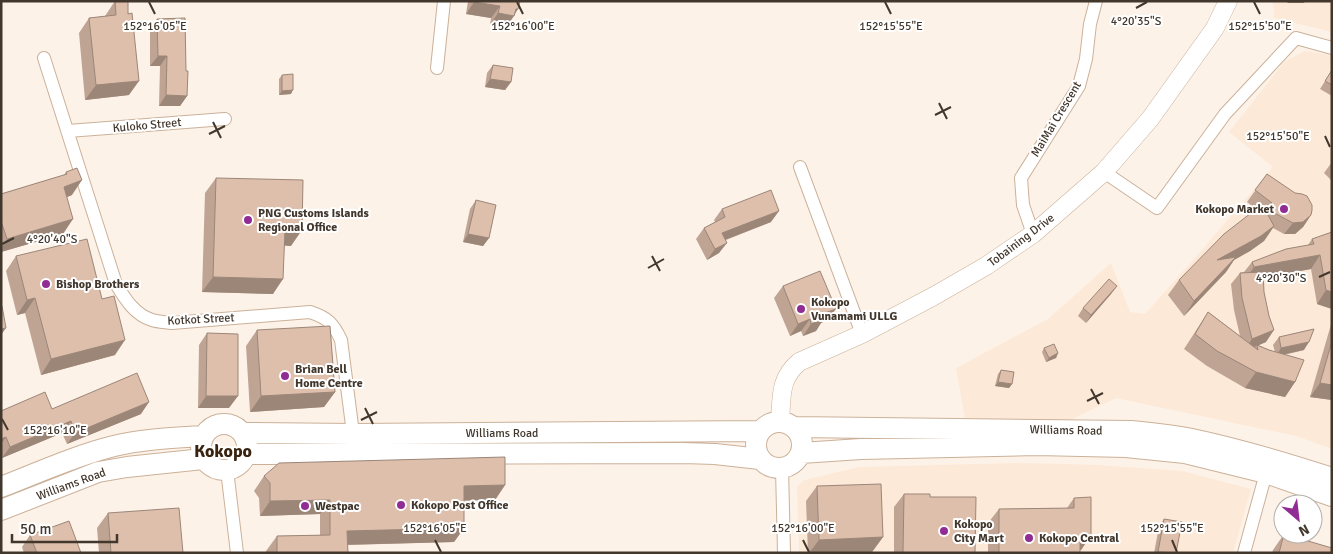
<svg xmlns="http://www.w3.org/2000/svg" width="1333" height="554" font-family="Signika,sans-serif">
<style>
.built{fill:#fde9d7}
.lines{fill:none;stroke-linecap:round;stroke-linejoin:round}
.street-casing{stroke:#cbb199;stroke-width:14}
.secondary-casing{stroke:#cbb199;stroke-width:19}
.primary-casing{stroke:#cbb199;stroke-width:22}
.street{stroke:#fff;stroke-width:12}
.secondary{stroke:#fff;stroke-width:18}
.primary{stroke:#fff;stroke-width:20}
.wall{fill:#bfa494}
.shaded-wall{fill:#9b8678}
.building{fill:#debfac;stroke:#9b8678}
.ticks{fill:none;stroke:#42372d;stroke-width:2}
.poi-dot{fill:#902c93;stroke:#fff;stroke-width:2}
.labels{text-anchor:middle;stroke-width:4;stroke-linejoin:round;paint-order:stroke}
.street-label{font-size:12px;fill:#42372d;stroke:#fff}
.poi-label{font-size:12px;font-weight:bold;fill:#42372d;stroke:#fff;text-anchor:start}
.district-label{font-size:18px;font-weight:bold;fill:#382410;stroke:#fff}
.ticks-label{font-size:12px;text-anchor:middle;fill:#42372d;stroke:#fff;stroke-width:4;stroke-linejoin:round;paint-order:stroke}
</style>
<rect width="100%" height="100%" fill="#fdf2e8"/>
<path class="built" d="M1273,1H1332V32L1274,18Z
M1305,51L1331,55L1332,57V449L1296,436L1116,398L1064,423L965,419L956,368L1048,319L1111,263L1130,312L1145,314L1201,251L1273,167L1229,132L1285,61Z
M1023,463L1098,465L1182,471L1251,489L1233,553H799L797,486L805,480L859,467Z"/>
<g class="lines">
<defs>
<path id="street" d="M44,58L116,284C125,299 135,315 152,320C158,322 166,322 172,323L310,312C328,318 333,323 341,340L354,441
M437,68L444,1
M68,131L225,119
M800,167L862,334
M1104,172L1157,208L1225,114L1296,38L1332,48
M1033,234L1023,205L1021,178L1079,86L1086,59L1090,24L1096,1
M782,468L784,553
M227,470L237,553
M1244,553L1266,473"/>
<path id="secondary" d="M780,421C782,397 779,379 799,362L862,334L934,296L986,266L1033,234L1104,172L1150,119L1215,28L1228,1"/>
<path id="primary" d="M756 445a23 23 0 1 1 46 0a23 23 0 1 1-46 0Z
M201 447a23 23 0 1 1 46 0a23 23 0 1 1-46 0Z
M794,427L1131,431C1151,433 1172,435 1192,439C1239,449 1286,463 1332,478
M243,433L354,434L760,431
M801,453L861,449L1037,445L1126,447L1185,453L1266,473L1332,496
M246,454L683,453L715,454L760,459
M1,487C37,473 77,455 114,446C143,439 173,438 203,436
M1,510L98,472L127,467L203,459"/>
</defs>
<use href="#street" class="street-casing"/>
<use href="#secondary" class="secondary-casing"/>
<use href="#primary" class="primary-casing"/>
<use href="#street" class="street"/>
<use href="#secondary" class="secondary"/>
<use href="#primary" class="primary"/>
</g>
<path class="wall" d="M115,1H128L129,95L85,100L79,33L89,18L105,16Z
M468,1H520L514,16L506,28L490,25L491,18L466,14Z
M157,19L186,71L187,96L180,106H159L160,66H150V29Z
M493,65L511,82L505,90L485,87L487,73Z
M1332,70V96L1320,89Z
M282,75L291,94L279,95V79Z
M1332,162V181L1324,173Z
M66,172L72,195L67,197L63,234L1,252V194L64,175Z
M1267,174L1311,215L1303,227L1295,234H1284L1273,228L1264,241L1250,251L1234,260L1226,272L1184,316L1168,295L1179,280L1257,210L1247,202Z
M216,178L291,246L284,245L273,294L202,292L205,193Z
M476,200L489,238L483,246L463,242L470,209Z
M722,209L771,222L726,240L719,253L707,260L696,239L704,228L715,222L714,220Z
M1332,232V309L1317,304L1311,269L1263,278L1266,342L1258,345L1269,350L1275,352L1273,345L1279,337L1304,350L1284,355L1295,382L1285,397L1245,388L1207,366L1184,349L1208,312L1240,336L1234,310L1231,284L1240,273L1244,272L1252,262L1308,245L1312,239Z
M16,256L115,355L41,375L25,313L17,315L6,271Z
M783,286L827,320L821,323L816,331L803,336L801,331L790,336L774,298Z
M1117,286L1111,294L1086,323L1078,316L1083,308Z
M1332,321V400L1310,397Z
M257,330L335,392L324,407L250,412L246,346Z
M207,333L229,408H198L199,345Z
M1044,348L1058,353L1056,358L1046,362L1042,352Z
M1001,370L1012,384L1009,388L995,386L998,374Z
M52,409L141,414L67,444L62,433L2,458L1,411Z
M264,476L505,485L495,500H464V528L454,542L347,545L348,553H266V551L277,536L320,535V514L260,516L259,498L254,491Z
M817,486L883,537L872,552L808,553L806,501Z
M904,494L930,497L975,553H894V507Z
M1074,498L1091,535L1081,550H1080V553H988V523L999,509L1067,508Z
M108,513L183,553H99L97,528Z
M1164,519L1176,553H1154L1159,527Z
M1284,534L1332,553H1272L1273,550Z
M30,535L81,553H24L22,547Z"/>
<path class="shaded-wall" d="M1289,1H1305L1304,3H1287Z
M474,2L500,6L491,18L466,14Z
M516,9H518L506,28L490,25L498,13Z
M158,56H167L160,66H150Z
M490,79L511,82L505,90L485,87Z
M139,81L129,95L85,100L96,85Z
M293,90L291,94L279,95L282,91Z
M166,95L187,96L180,106H159Z
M82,180L72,195L54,202L64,187Z
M779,211L771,222L714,244L722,233Z
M1311,215L1303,227L1295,234H1284L1293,223Z
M73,219L63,234L1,252V247L7,239Z
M1274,226L1264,241L1250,251L1234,260L1226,272L1184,316L1194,301L1217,260Z
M285,230H302L291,246L274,245Z
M468,234L489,238L483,246L463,242Z
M727,243L719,253L707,260L715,249Z
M1320,255L1311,269L1244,281L1254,267Z
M213,277L283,279L273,294L202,292Z
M1117,286L1111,294L1086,323L1091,315Z
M1326,290L1332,292V309L1317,304Z
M35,298L25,313L17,315L27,300Z
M836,309L827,320L821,323L816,331L803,336L811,324L822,314Z
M810,319L801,331L790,336L798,324Z
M6,328L1,335V329Z
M1274,330L1266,342L1257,346V345L1256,346L1244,351L1252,339Z
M125,340L115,355L41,375L51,359Z
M1309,342L1304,350L1276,356L1281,348Z
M1058,353L1056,358L1046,362L1049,358Z
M1256,372L1295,382L1285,397L1245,388Z
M998,382L1012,384L1009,388L995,386Z
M1320,383L1332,385V400L1310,397Z
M335,392L324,407L250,412L261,396Z
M206,396H238L229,408H198Z
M149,402L141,414L67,444L75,433Z
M71,421L62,433L2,458L10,447Z
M6,437L1,444V439Z
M505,485L495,500L453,501L464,486Z
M330,500L320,514L260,516L270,501Z
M464,528L454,542L337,545L347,531Z
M1080,535H1091L1081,550H1069Z
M883,537L872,552L809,553L819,540Z"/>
<path class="building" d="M115,1H128V14L132,13L139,81L96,85L89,18L116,15Z
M474,1H520L518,9H516L514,16L498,13L500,6L474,2Z
M185,18L186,71H188L187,96L166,95L167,56H158L157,19Z
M493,65L513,68L511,82L490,79Z
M1332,70V85L1325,81Z
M293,74V90L282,91V75Z
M77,168L82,180L64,187L73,219L7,239L1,221V194L67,174L66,172Z
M1267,174L1295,193L1302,194L1307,196L1312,205V210L1311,215L1303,222L1293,223L1265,208L1272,203L1255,190Z
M216,178L303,180L302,230H285L283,279L213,277Z
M771,190L779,211L722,233L727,243L715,249L704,228L725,217L722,209Z
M476,200L496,205L489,238L468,234Z
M1263,206L1274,226L1261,236L1217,260L1236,257L1194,301L1179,280L1224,234L1251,213Z
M1332,232V292L1326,290L1320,255L1254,267L1252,262L1286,249L1314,244L1312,239Z
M87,239L102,299L114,296L125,340L51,359L35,298L27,300L16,256Z
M820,271L836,309L822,314L824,319L811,324L810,319L798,324L783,286Z
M1263,272L1264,292L1269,316L1274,330L1252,339L1242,298L1240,273Z
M1109,279L1117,286L1091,315L1083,308Z
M1,306H2L6,328L1,329Z
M1208,312L1258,350L1257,345L1269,350L1304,360L1295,382L1256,372L1217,351L1195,334Z
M330,326L335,392L261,396L257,330Z
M1314,329L1309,342L1281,348L1279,337Z
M207,333L238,334V396H206Z
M1332,341V385L1320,383Z
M1054,344L1058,353L1049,358L1044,348Z
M1001,370L1014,372L1012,384L998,382Z
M137,373L149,402L75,433L71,421L10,447L6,437L1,439V411L45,392L52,409Z
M505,457V485L464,486V528L347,531L348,553H277V536L330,535V500L270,501V483L264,476L279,463Z
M881,484L883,537L819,540L817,486Z
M904,494H930V497H976L975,553H903Z
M1091,497V535H1080V553H999V509L1074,508V498Z
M179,508L183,553H111L108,513Z
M1164,519L1182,522L1176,553L1158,552Z
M69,521L81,553H37L30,535Z
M1284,534L1332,548V553H1279Z"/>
<path class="ticks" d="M149,2L155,14M517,2L523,14M885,2L891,14M1254,2L1260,14M1136,8L1147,2M939,103L947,119M935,115L951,107M213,122L221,138M209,134L225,126M1325,136L1330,147M2,244L14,238M652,256L660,271M648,268L664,259M1319,277L1330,272M1091,389L1099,404M1087,401L1103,393M365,408L373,424M2,419L8,430M361,420L377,412M435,540L441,552M803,540L809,552M1172,540L1177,552"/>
<g class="poi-dot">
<circle cx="1284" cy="209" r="5"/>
<circle cx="248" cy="220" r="5"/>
<circle cx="46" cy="284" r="5"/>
<circle cx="801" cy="309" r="5"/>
<circle cx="285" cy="376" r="5"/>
<circle cx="401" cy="505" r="5"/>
<circle cx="305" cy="506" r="5"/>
<circle cx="944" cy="531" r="5"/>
<circle cx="1029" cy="538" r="5"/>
</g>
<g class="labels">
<g class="street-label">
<text transform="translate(1056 119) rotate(-59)" y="4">MaiMai Crescent</text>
<text transform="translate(147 125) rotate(-5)" y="4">Kuloko Street</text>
<text transform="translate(1021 240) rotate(-37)" y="4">Tobaining Drive</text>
<text transform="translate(201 319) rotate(-3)" y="4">Kotkot Street</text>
<text transform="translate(1066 430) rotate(1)" y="4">Williams Road</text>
<text x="502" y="437">Williams Road</text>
<text transform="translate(71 484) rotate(-20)" y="4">Williams Road</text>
</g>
<g class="poi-label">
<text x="1274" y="213" text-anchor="end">Kokopo Market</text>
<text x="258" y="217">PNG Customs Islands<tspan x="258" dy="14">Regional Office</tspan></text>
<text x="56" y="288">Bishop Brothers</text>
<text x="811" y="306">Kokopo<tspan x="811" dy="14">Vunamami ULLG</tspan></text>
<text x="295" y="373">Brian Bell<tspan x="295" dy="14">Home Centre</tspan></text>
<text x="411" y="509">Kokopo Post Office</text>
<text x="315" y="510">Westpac</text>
<text x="954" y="528">Kokopo<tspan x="954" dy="14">City Mart</tspan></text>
<text x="1039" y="542">Kokopo Central</text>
</g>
<g class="district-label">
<text x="223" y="457">Kokopo</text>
</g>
</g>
<g class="ticks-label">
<text x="1136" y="25">4°20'35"S</text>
<text x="155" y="30">152°16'05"E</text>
<text x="523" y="30">152°16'00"E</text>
<text x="891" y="30">152°15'55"E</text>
<text x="1260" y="30">152°15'50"E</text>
<text x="1278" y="140">152°15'50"E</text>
<text x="52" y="243">4°20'40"S</text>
<text x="1281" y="282">4°20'30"S</text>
<text x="55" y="434">152°16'10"E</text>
<text x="435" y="532">152°16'05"E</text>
<text x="803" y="532">152°16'00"E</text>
<text x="1172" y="532">152°15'55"E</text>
</g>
<rect width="1333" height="554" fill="none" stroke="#42372d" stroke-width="5"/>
<g transform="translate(1298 519) rotate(152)"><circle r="24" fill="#ffffff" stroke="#b3afab"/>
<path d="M0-4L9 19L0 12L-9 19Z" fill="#902c93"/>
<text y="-8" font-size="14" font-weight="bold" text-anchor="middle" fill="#42372d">N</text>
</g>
<path d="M12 534v8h105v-8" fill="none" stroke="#42372d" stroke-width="2.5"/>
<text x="20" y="534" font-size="15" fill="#42372d" stroke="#ffffff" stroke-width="4" paint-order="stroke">50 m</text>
</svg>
